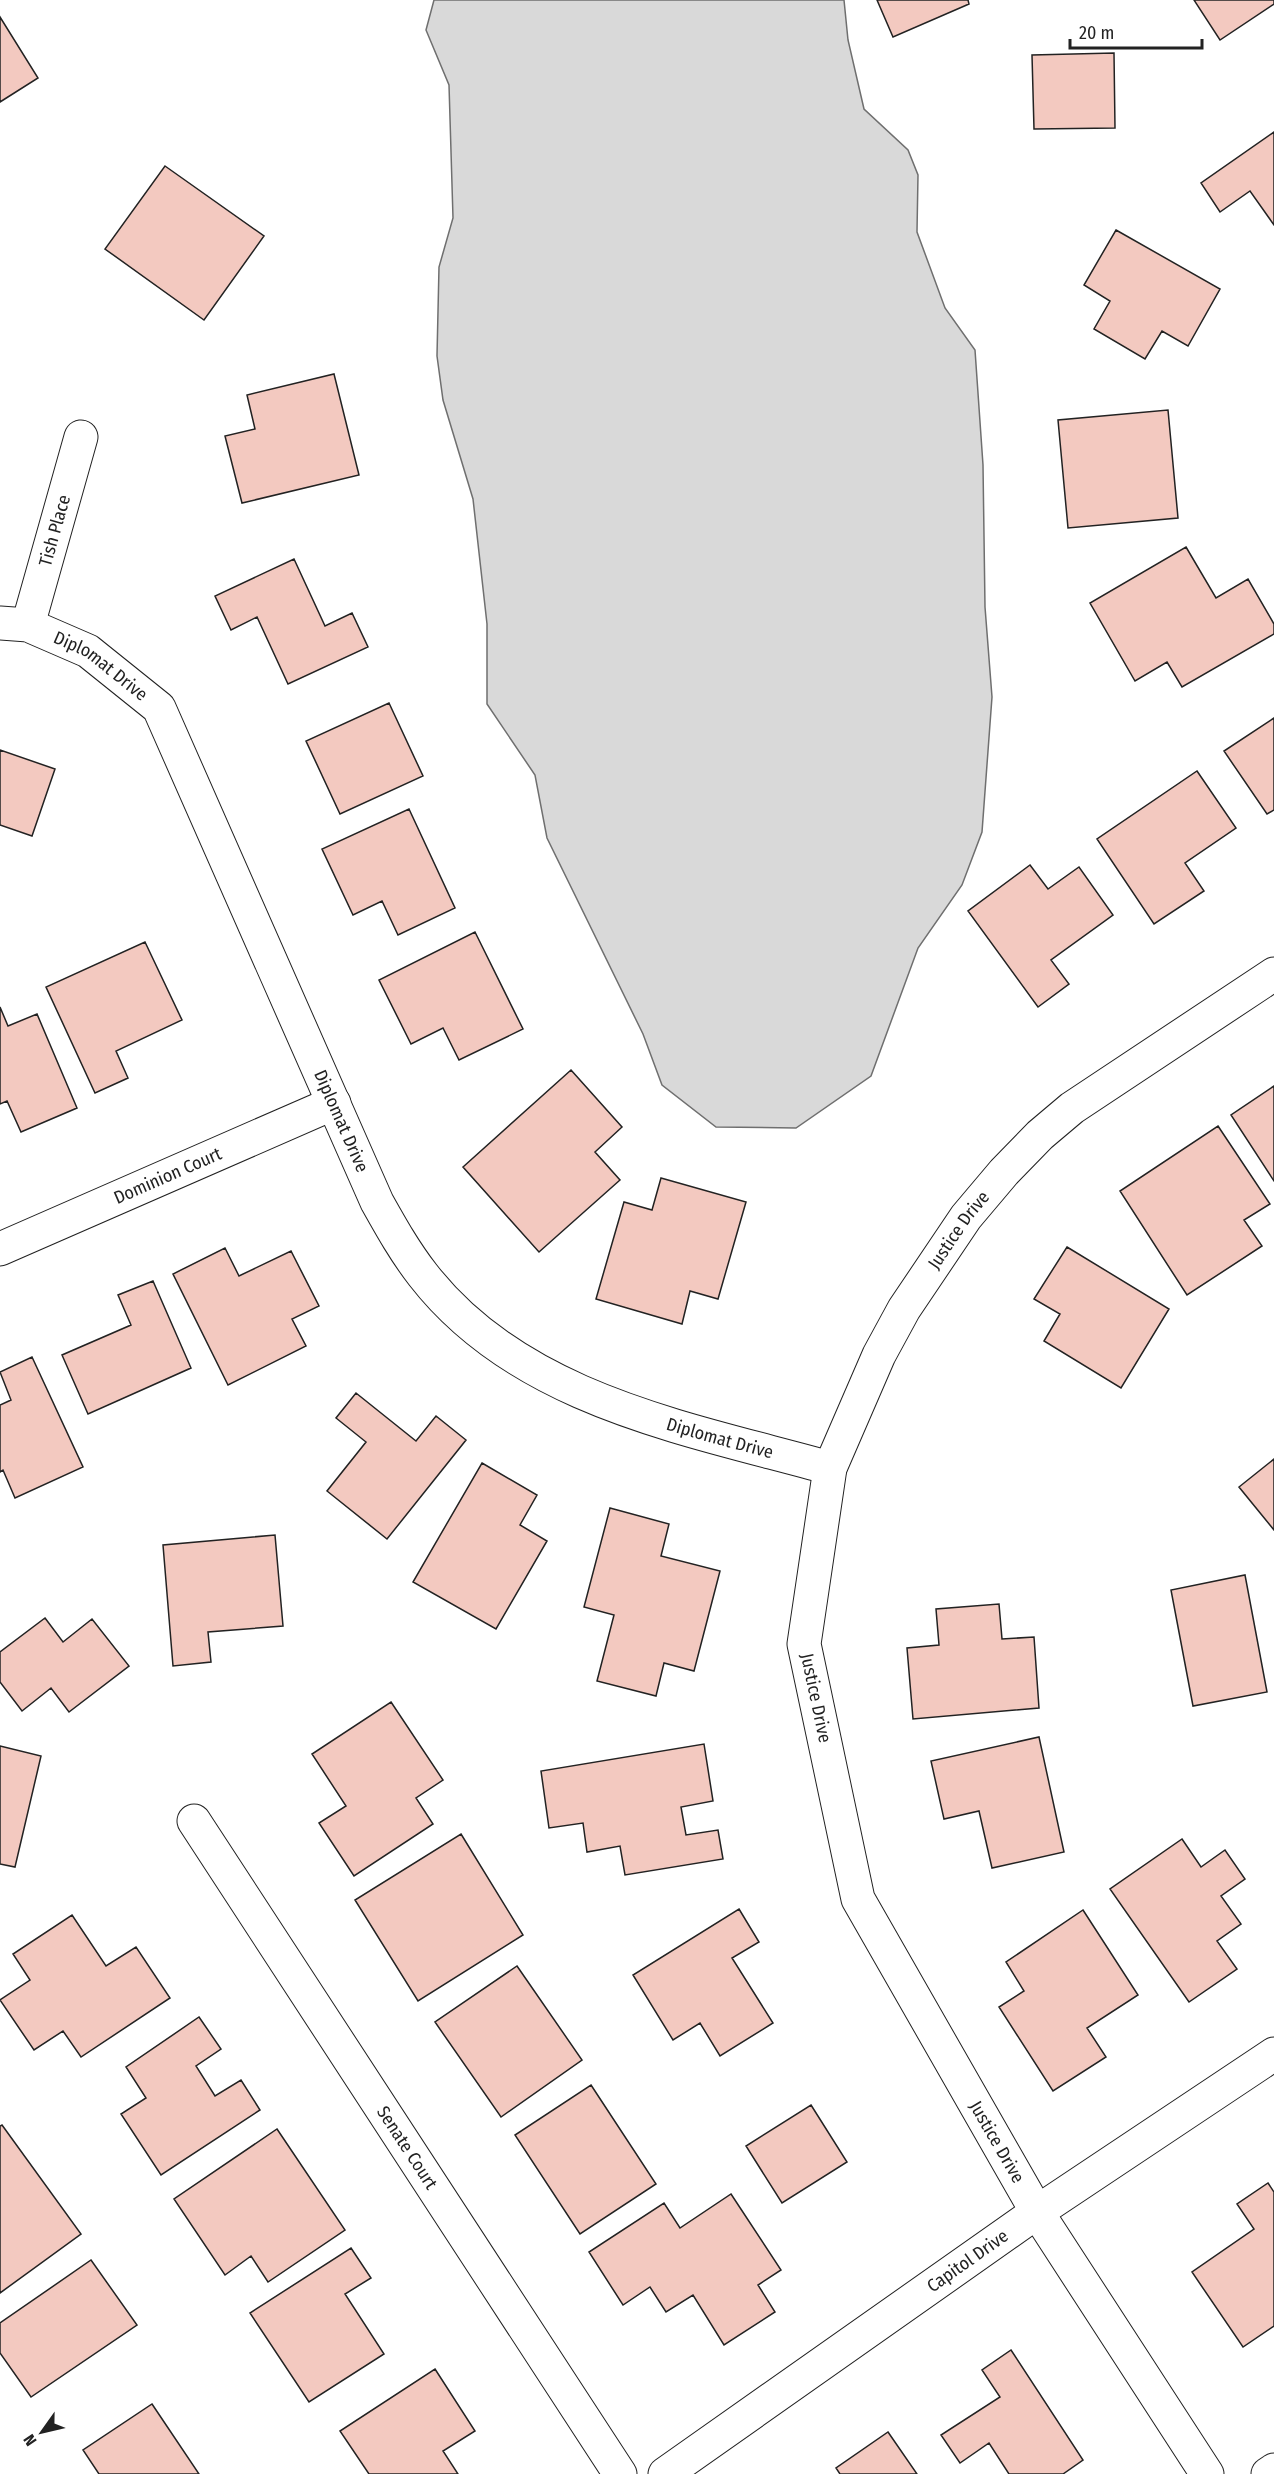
<svg xmlns="http://www.w3.org/2000/svg" width="1274" height="2474" font-family="'Fira Sans Condensed',sans-serif">
<style>
.water{fill:#d9d9d9;stroke:#6f6f6f;stroke-width:1.5}
.building{fill:#f3c9c0;stroke:#222;stroke-width:1.5}
.lines{fill:none;stroke-linecap:round;stroke-linejoin:round}
.minor-casing{stroke:#222;stroke-width:35}
.minor{stroke:#fff;stroke-width:33}
.labels{text-anchor:middle;stroke-width:4.5;stroke-linejoin:round;paint-order:stroke}
.street-label{font-size:18px;fill:#222;stroke:#fff}
</style>
<rect width="100%" height="100%" fill="#fff"/>
<path class="water" d="M434,0H844L848,40L864,109L908,150L918,175L917,232L945,308L975,350L983,465L985,607L992,697L982,832L962,885L918,948L871,1076L796,1128L716,1127L662,1085L643,1034L547,838L535,775L487,704V624L473,499L443,400L437,356L439,267L453,218L449,85L426,30Z"/>
<path class="building" d="M877,0H968L969,4L893,37Z
M1194,0H1274V4L1220,40Z
M0,17L38,78L0,102Z
M1114,53L1115,128L1034,129L1032,55Z
M1274,132V225L1250,191L1220,212L1201,183Z
M165,166L264,236L204,320L105,249Z
M1116,230L1220,289L1188,346L1162,331L1145,359L1094,329L1110,301L1084,285Z
M334,374L359,475L242,503L225,436L255,429L247,395Z
M1168,410L1178,518L1068,528L1058,420Z
M1186,547L1216,598L1248,579L1274,624V634L1182,687L1167,662L1135,681L1090,603Z
M294,559L325,626L352,613L368,647L288,684L257,617L231,630L215,596Z
M389,703L423,776L340,814L306,741Z
M1274,718V810L1267,814L1224,751Z
M0,750L55,769L32,836L0,825Z
M1197,771L1236,828L1185,863L1204,891L1154,924L1097,839Z
M409,809L455,908L398,935L382,901L353,915L322,849Z
M1030,865L1048,889L1079,867L1113,915L1051,960L1069,984L1038,1007L968,911Z
M475,932L523,1029L459,1060L443,1028L411,1044L379,980Z
M145,942L182,1020L116,1051L128,1078L95,1093L46,987Z
M0,1007L8,1026L37,1014L77,1108L21,1132L7,1101L0,1104Z
M571,1070L622,1127L595,1152L620,1180L539,1252L463,1167Z
M1274,1086V1181L1231,1115Z
M1218,1126L1270,1204L1244,1220L1262,1246L1187,1295L1120,1191Z
M661,1178L746,1202L718,1299L690,1291L682,1324L596,1299L624,1202L652,1210Z
M1067,1247L1169,1309L1121,1388L1044,1341L1060,1314L1034,1299Z
M225,1248L239,1276L291,1251L319,1306L292,1319L306,1346L228,1385L173,1274Z
M153,1281L191,1368L88,1414L62,1355L131,1325L118,1295Z
M32,1357L83,1467L15,1498L3,1470L0,1472V1405L11,1400L0,1372Z
M356,1393L416,1441L436,1416L466,1440L387,1539L327,1491L366,1442L336,1418Z
M1274,1459V1530L1239,1487Z
M482,1463L537,1495L520,1525L547,1541L496,1629L413,1582Z
M610,1508L669,1524L661,1556L720,1571L694,1671L664,1663L656,1696L597,1681L614,1615L584,1607Z
M275,1535L283,1626L208,1632L211,1662L173,1666L163,1545Z
M1245,1575L1267,1692L1193,1706L1171,1590Z
M999,1604L1002,1639L1034,1637L1039,1708L913,1719L907,1648L939,1645L936,1609Z
M45,1618L63,1642L92,1619L129,1666L69,1712L51,1688L22,1711L0,1682V1652Z
M391,1702L443,1780L416,1798L433,1824L354,1876L319,1823L346,1806L312,1754Z
M1039,1737L1064,1852L992,1868L979,1811L944,1819L931,1761Z
M704,1744L713,1801L681,1807L686,1835L718,1830L723,1859L625,1875L620,1846L587,1852L583,1823L549,1828L541,1771Z
M0,1746L41,1756L15,1867L0,1864Z
M461,1834L523,1935L418,2001L355,1900Z
M1182,1839L1201,1867L1225,1850L1245,1879L1221,1896L1241,1924L1217,1941L1237,1969L1189,2002L1110,1889Z
M739,1909L759,1942L732,1958L773,2023L720,2056L700,2023L673,2040L633,1975Z
M1083,1910L1138,1995L1087,2028L1106,2057L1053,2091L999,2007L1024,1991L1006,1962Z
M72,1915L106,1966L136,1947L170,1998L81,2057L63,2031L34,2050L0,2000L30,1980L13,1954Z
M517,1966L582,2060L501,2117L435,2022Z
M199,2017L221,2049L196,2066L215,2096L241,2080L260,2110L161,2175L121,2114L146,2098L126,2067Z
M591,2085L656,2184L580,2234L515,2135Z
M811,2105L847,2162L782,2203L746,2146Z
M2,2125L81,2234L0,2293V2126Z
M277,2129L345,2230L268,2282L251,2256L225,2275L174,2199Z
M1268,2183L1274,2192V2326L1243,2347L1192,2272L1254,2229L1237,2204Z
M731,2194L781,2270L758,2285L775,2312L724,2345L693,2295L666,2312L650,2287L623,2305L589,2252L664,2203L680,2228Z
M351,2248L371,2278L345,2294L384,2354L309,2402L250,2313Z
M91,2260L137,2325L31,2397L0,2353V2323Z
M1011,2350L1083,2460L1063,2474H1009L989,2443L960,2463L941,2435L1000,2397L982,2370Z
M435,2369L475,2431L443,2451L458,2474H369L340,2431Z
M152,2404L199,2474H99L83,2450Z
M888,2432L917,2474H840L836,2468Z"/>
<g class="lines">
<defs>
<g id="minor">
<path id="s1" d="M0,623L28,625L88,651L159,708L377,1202C391,1227 405,1252 423,1275C520,1400 686,1428 830,1468"/>
<path id="s2" d="M28,625L81,437"/>
<path id="s3" d="M0,1249L334,1103"/>
<path id="s4" d="M194,1821L620,2474"/>
<path id="s5" d="M665,2474L1037,2212L1274,2054"/>
<path id="s6" d="M1207,2474L1037,2212L858,1899L804,1644L830,1468L879,1355L904,1309L966,1217L1004,1172L1040,1135L1072,1108L1274,974"/>
<path d="M1268,2474L1274,2470"/>
</g>
</defs>
<use href="#minor" class="minor-casing"/>
<use href="#minor" class="minor"/>
</g>
<g class="labels">
<g class="street-label">
<text dy="6" stroke="none"><textPath href="#s2" startOffset="98">Tish Place</textPath></text>
<text dy="6" stroke="none"><textPath href="#s1" startOffset="112">Diplomat Drive</textPath></text>
<text dy="6" stroke="none"><textPath href="#s1" startOffset="636">Diplomat Drive</textPath></text>
<text dy="6" stroke="none"><textPath href="#s3" startOffset="183">Dominion Court</textPath></text>
<text dy="6" stroke="none"><textPath href="#s6" startOffset="1383">Justice Drive</textPath></text>
<text dy="6" stroke="none"><textPath href="#s1" startOffset="1156">Diplomat Drive</textPath></text>
<text transform="translate(816 1698) rotate(78)" y="6">Justice Drive</text>
<text transform="translate(997 2142) rotate(60)" y="6">Justice Drive</text>
<text dy="6" stroke="none"><textPath href="#s4" startOffset="390">Senate Court</textPath></text>
<text dy="6" stroke="none"><textPath href="#s5" startOffset="370">Capitol Drive</textPath></text>
</g>
</g>
<g transform="translate(42 2432) rotate(236)" stroke="#ffffff" stroke-width="4.5" paint-order="stroke">
<path d="M0-4.5L10 22L0 15L-10 22Z" fill="#222222"/>
<text y="-9" font-size="16" font-weight="bold" text-anchor="middle" fill="#222222">N</text>
</g>
<path d="M1070 39v9h132v-9" fill="none" stroke="#222222" stroke-width="3"/>
<text x="1079" y="39" font-size="18" fill="#222222" stroke="#ffffff" stroke-width="4.5" paint-order="stroke">20 m</text>
</svg>
